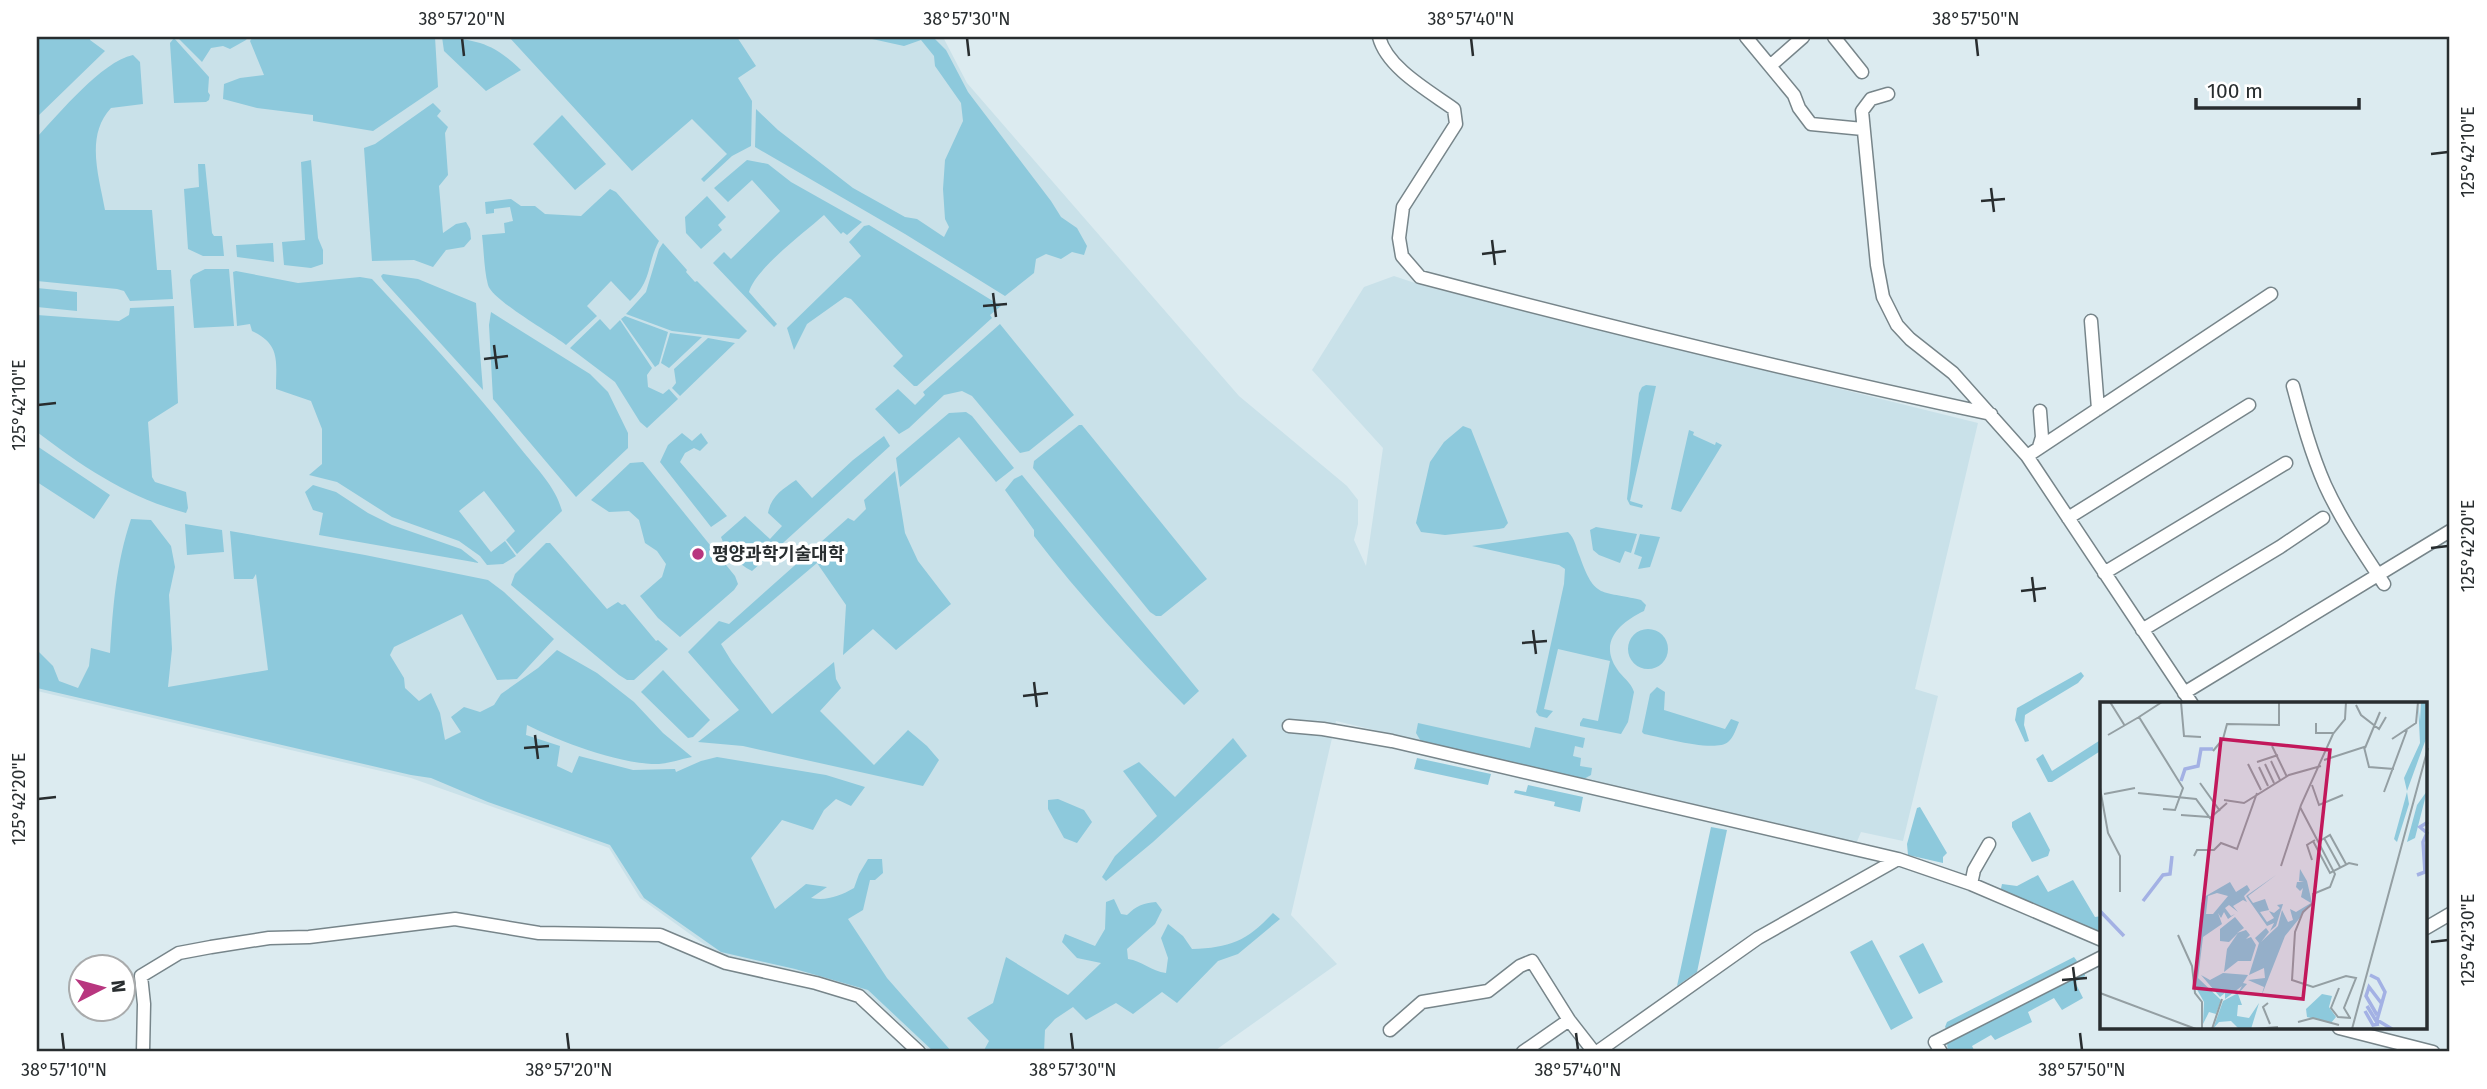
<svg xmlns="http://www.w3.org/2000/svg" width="2487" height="1089" font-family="'Fira Sans','Noto Sans KR',sans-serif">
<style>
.built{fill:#c9e1e9}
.green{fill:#8dc9dc}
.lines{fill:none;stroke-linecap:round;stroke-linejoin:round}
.minor-casing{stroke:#77858a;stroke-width:15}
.minor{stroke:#fff;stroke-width:12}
.ticks{fill:none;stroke:#282d2f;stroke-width:2.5}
.poi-dot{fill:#b8367f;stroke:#fff;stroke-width:2.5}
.labels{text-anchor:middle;stroke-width:7;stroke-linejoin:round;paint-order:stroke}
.poi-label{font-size:18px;font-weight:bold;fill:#282d2f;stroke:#fff;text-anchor:start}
.inset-river{fill:none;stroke:#a3b1e4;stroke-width:3.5}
.inset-road{fill:none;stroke:#949fa3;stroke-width:2}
.view{fill:#c2185b;fill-opacity:0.15;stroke:#c2185b;stroke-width:3.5}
.inset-edge{fill:none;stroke:#282d2f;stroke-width:3.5}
.neatline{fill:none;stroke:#282d2f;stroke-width:2.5}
.ticks-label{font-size:18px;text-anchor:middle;fill:#282d2f}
</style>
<rect width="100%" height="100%" fill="#dcebf0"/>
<path class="built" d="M37,37H943L967,83L1239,396L1347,486L1358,500V524L1354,540L1366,566L1383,448L1312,370L1364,287L1394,276L1424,286L1978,423L1915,689L1938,696L1903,841L1861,832L1856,844L1336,721L1291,915L1337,964L1213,1052H931L866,992L719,955L640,898L609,848L411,778L37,691Z"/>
<path class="green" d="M37,37H90V40L105,51L37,117Z
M177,37H248L246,40L230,49L223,46L211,48L202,62Z
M253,37H435L438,87L373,131L313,121V115L257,108L223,99L224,84L240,78L264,75L250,41Z
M442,37C479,40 494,44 521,70L486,91L444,51Z
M509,37H737L756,66L738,78L752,101L751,146L732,156L704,182L701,179L727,154L692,119L632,171Z
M863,37H933L946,50L968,92L1051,201L1061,217L1077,228L1087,246L1084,255L1072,252L1061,259L1046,254L1036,259L1034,273L1005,296L905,234L755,147L756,109L778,130L853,188L905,217L917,219L944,237L949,227L945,219L943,189L945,160L963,121L961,103L935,66L934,56L921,40L904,46Z
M174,38L209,77L208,92L210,95L209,100L206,102L174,103L170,43Z
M133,55L140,62L143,104L111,108C85,136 99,176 105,210H152L157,270H171L173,299L130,301L124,291L117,289L37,281V137C60,113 101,62 133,55Z
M433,103L441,111L437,116L448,127L445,133L448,175L439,186L443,233L456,224L466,222L470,229L471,239L464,247L446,250L433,267L414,260L372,261L364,148L375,144Z
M562,115L606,164L575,190L533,144Z
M311,160L318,238L323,250V264L311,268L284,265L282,242L305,240L301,162Z
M747,160L768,164L791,182L862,222L847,235L843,232L841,234L824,215C805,232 755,269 749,292L777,324L774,327L713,263L724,252L731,259L780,211L752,180L728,202L714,188Z
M198,164H205L212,233L214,236H222L224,256H203L188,249L184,189L199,187Z
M610,189L616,192L659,241C646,265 653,280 630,301L611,281L587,306L597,316L566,345C551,333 492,300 488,285C484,270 484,251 482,235L505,233L504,223L513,221L510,207L494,209V213L486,214L485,202L511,199L521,206H535L545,214L581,216Z
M707,196L726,217L718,225L722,230L701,249L686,233L685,217Z
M869,225L1001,306L990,315L992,318L917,386H914L893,366L903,356L851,299L845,297L807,324L794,350L787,328L861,256L849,242L864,226Z
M273,243L274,262L237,257L236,245Z
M663,243L687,270L686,272L695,282L697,281L747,331L739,339L672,331L626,314L646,292L659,249Z
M205,269H229L234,326L194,328L190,280L193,275Z
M236,271L298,283L360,277L372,279C423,334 474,389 521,449C536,468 556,487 562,511L517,554L506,540L515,531L484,491L459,511L491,552L505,541L516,556L503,564L487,565L480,556L459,541L392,517L337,482L309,475L322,464V429L311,401L276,389C276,362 281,344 252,331L250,324L237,326L233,272Z
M383,274L418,279L476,303L483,390L383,280L381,276Z
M37,288L77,292V311L37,307Z
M174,306L178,403L148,422L152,477L155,482L186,492L188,508L186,513C129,498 83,467 37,432V315L119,321L129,315L130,308Z
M491,312L590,374L608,392L628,433V448L576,497L493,399L489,325Z
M625,316L668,332L659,364L655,367L621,319Z
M600,319L610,330L620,320L652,368L647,375L648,387L663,394L669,389L678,399L647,428L640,422L615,382L570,348Z
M1000,324L1074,415L1029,451L1020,453L972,396L962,391L944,395L909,428L899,434L875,409L898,389L915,405L925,395L923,392Z
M670,333L702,337L669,368L661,363Z
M708,338L735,343L680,396L672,388L676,383L674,369Z
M1646,385L1656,386L1630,501L1643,505L1642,508L1630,505L1627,499L1639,393L1642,387Z
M966,412L972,416L1014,468L996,482L959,437L900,487L896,458L949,413Z
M1079,425H1082L1207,579L1161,616H1156L1150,612L1033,468L1034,461Z
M1463,426L1471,429L1508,523L1504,528L1499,529L1445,535L1421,532L1416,523L1430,462L1444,442Z
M1689,430L1694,432L1693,435L1715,445L1716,442L1722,445L1681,512L1671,509Z
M682,433L692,441L701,433L708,443L700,451L694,448L685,453L680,462L727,516L711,527L660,462L668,445Z
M884,436L890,446L752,571C738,564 726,552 721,537L745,516L770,539L782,526L768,513C771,496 783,489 796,480L812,498L853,460Z
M37,446L110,495L94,519L37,482Z
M643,462L735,576L738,584L734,590L680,637L658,618L640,596L662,577L666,564L657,551L645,543L639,520L629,511L609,512L591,500L630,463Z
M895,471L905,533L918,561L951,604L896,650L873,629L843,655L846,605L817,563L721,644L732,662L772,714L834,662L836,679L841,688L820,711L874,765L908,730L927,746L939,760L923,786L743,746L698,742L739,710L688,652L719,621L729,624L848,518L854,521L866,509L864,500Z
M1022,475L1199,691L1184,705C1131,651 1080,596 1034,536V530L1005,490L1014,479Z
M313,485L336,492L368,513L392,525L461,549L479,563L319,535L323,513L313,510L305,492Z
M131,519L151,520L171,546L175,567L169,595L172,649L168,687L268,670L256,574L253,579H234L230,531L365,555L488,580L504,592L554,639L517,679L497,680L462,614L394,647L390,655L404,678L405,688L419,701L431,693L440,713L445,740L461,732L451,717L464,707L480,712L494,705L501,694L538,668L557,650L597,673L634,702L663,733L692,757C681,759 670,763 659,764C622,765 560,742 527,725L526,735L560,746L557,766L572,773L579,756L633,770L675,769L676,772L701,761L717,757L826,775L865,787L851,806L836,799L824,810L813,830L782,820L751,858L775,909L806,884L827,887L811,898C827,901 840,896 854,888L859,874L868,859H882L883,873L875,880H870L863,910L848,919L887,978L952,1052H934L868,990L795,969L721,952L644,898L610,845L488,802L431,778L411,775L37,688V650L53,666L59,681L78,688L89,666L91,648L110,653C113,606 116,564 131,519Z
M185,524L222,530L224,552L187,555Z
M1596,527L1637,534L1631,553L1625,551L1620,563L1599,555L1593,550L1590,530Z
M1568,532C1575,538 1576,548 1580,557C1595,600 1601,590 1641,600L1646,605L1644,611C1621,622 1598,641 1617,669C1622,677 1631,682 1634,692L1628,722L1621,734L1580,726V723L1583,718L1598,721L1610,661L1558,649L1544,709L1553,711L1547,718L1539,716L1536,712L1564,584L1565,569L1559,565L1472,546Z
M1640,534L1660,537L1650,567L1638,569L1642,557L1634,554Z
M546,543H550L607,609L618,602L622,605L625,604L656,641L658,640L668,649L634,680H627L619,675L511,585L515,574Z
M1628 649a20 20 0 1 1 40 0a20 20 0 1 1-40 0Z
M663,670L710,720L693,737L688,738L641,692Z
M2081,672L2084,676L2078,683L2025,715L2024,725L2029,741L2025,742L2015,720L2017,708Z
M1657,687L1665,692L1664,710L1725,729L1731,719L1739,722C1736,729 1734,737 1728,742C1715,753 1661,737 1644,734L1642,732L1650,694Z
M1418,723L1530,748L1535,727L1585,738L1583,748L1575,746L1573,756L1581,758L1580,766L1592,768L1591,775L1582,780L1422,743L1416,733Z
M1233,738L1247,756L1153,842L1106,881L1102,877L1115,856L1157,816L1123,771L1139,762L1175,797Z
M2102,739V750L2052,782H2048L2036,759L2043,754L2052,771Z
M1417,758L1491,774L1488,785L1414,769Z
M1528,785L1583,797L1580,812L1554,806L1555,802L1514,793L1515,790L1526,792Z
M1058,799L1084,810L1092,822L1077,843L1064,838L1048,809V800Z
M1920,807L1947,853L1943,857V863L1908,855L1907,844L1917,808Z
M2030,812L2050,850L2048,856L2032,862L2012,827V822Z
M1711,827L1727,830L1697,972L1677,986Z
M2038,875L2048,892L2073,880L2095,917L2102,916V932L2000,893L2002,884L2017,886Z
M1114,899L1121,914L1127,915C1136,906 1143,903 1156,902L1162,910L1155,924L1127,949L1128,959C1142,961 1151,971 1166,973L1168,958L1161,938L1168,924L1183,936L1192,949C1230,948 1247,941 1273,913L1280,919L1238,954L1218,961L1177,1003L1162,992L1133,1014L1116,1003L1086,1020L1073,1007L1055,1019L1045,1030L1044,1052H983L989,1041L967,1018L993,1003L1006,957L1068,995L1101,963L1077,958L1062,942L1065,934L1095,946L1105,929L1106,902Z
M1872,940L1913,1018L1891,1030L1850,952Z
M1923,943L1943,982L1919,994L1899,956Z
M2074,957L2077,961L2073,966L1947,1030L1945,1027L1947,1022Z
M2085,970V976L2075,982L2083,998L2062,1010L2054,998L2028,1012L2032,1022L1995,1040L1991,1035L1972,1046L1975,1052H1948L1947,1043L1951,1038Z"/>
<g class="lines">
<defs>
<path id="minor" d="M1379,37C1387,68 1429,91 1454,109L1456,124L1403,207L1399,238L1402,256L1420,277C1610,327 1799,373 1991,414
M1746,37L1794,95L1799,108L1811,124L1863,129
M1834,37L1862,72
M1770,66L1803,37
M1888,94L1871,99L1862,111L1877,265L1883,297L1897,325L1910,339L1953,373L2027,456L2192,704
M2091,321L2098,409
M2293,386C2302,420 2311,453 2325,485C2341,520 2363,552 2384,584
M2039,447L2042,437L2040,411
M2027,456L2271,294
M2068,518L2249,405
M2104,573L2286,463
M2142,630L2280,547L2323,518
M2184,693L2450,531
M1289,726L1323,729L1392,741L1898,859L1971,884L2102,940
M1971,884L1974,870L1989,844
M2426,928L2450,914
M2339,1028L2433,1052
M1390,1030L1422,1002L1488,991L1520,966L1532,961L1569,1020L1594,1052
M143,1052L144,1004L141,976L179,953L211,947L269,938L309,937L455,919L539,933L660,935L726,963L816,983L859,996L919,1052
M1523,1052L1569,1020
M1597,1052L1758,938L1898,859
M1941,1052L1935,1042L2102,957"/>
</defs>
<use href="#minor" class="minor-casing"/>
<use href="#minor" class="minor"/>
</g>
<path class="ticks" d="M462,38L464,56M967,38L969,56M1471,38L1473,56M1976,38L1978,56M2431,154L2448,152M1991,188L1994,212M1981,201L2005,199M1492,240L1495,265M1482,254L1506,251M993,293L996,317M983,306L1007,304M494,345L497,369M484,359L508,356M38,405L56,403M2431,548L2448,546M2032,577L2035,602M2021,591L2046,588M1533,630L1536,654M1522,643L1547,641M1034,682L1037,707M1023,696L1048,693M535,735L538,759M524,748L549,746M38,799L56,797M2431,942L2448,940M2073,967L2076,991M2062,980L2087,978M62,1033L64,1050M567,1033L569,1050M1071,1033L1073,1050M1576,1033L1578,1050M2080,1033L2082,1050"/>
<circle class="poi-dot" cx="698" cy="554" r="7"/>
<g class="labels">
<g class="poi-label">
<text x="712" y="560">평양과학기술대학</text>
</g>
</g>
<g transform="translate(2100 702)">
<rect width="327" height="327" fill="#dcebf0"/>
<path d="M318,0L320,19L321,0H327V34L307,89L304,76L320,41ZM327,89L315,136L307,140L317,103ZM307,90L309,102L297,140L294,137ZM200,167L207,179L212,201L185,234L161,295L164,285L148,278L165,276L164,266L149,273L159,241L155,236L166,226L169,230L161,240L178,224L182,208L188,220L193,218L190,207L196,210L211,201L201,195L203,186L200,189L196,185L197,180H204L199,179ZM176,173L148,194L153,201L165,197L169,208L160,210L167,220L174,216L169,209L174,211L180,206L177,203L183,202L176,224L170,229L174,221L167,224L146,194ZM130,180L136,190L147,183L150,188L144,194L147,200L143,198L133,204L138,210L129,203L125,206L131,214L135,212L128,217L124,210L121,216L118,211L122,222L103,235L98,276L121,298L116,312L109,310L103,322L104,300L94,282L101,202L104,195ZM117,191L128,194L113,212H106L108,194ZM135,215L144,226L137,231L146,228L150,233L146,237L151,235L156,243L151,259H138L124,270L127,247L138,231L129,240L120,239V227ZM123,271L148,273L143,281L147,282L138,292L142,303H138L137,314L149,316L159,301L151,327H139L131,319L119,320L113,327L123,299L138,291L142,284L125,297V291L120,295L101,273L110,278ZM222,292L232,294L229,305L236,315L231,321L207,315L206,307Z" fill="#8dc9dc" fill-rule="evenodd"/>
<path class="inset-river" d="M81,79L85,67L98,64L101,47H113M317,173L325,170L323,140L327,131L320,125L328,120M43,199L63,173L70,172L72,154M0,209L24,234M270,273L278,277L285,290L277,318L292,327M267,304L278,322M265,309L273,323L279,322M277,313L266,294L269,285L282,302"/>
<path class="inset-road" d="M10,0L25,24M62,0L39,15L83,86L75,108L63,107M81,0L84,34L101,35M256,3L261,13L279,27L286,15M216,21V31H234M8,33L39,15M292,37L316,21L318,0M172,44L187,75M265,46L280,10M113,49L123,37L127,22L179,23V0M224,58L264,45L269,65L294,67M171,59L180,78M157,60L178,53M148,62L161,88M165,62L174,81M159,65L168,84M100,81L120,109M212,83L219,103L243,93M0,86L8,131L20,154V190M284,90L307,28M38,91L96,97L110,116L127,101M4,92L35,86M124,98L144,101L189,73L221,64M200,105L235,172L230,185L213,192V201L203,210L195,230L192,278L213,285L246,274L256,276L244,306L250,316M81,113L109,115M224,136L240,165M213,139L230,171L249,161L258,163M218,140L230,133L246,162M94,154L97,148H114L121,141L137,147L157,91M212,158L207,143L215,138M181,164L201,103L233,32L245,17L246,0M78,233L92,264L95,291L102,300V327M239,286L231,306L238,315L251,316M0,291L96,327M168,301L163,305L170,322M198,320L213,316L239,323M112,327L122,297M154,327L178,325M252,327L328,46"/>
<path class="view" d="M121,37L230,48L203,297L94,286Z"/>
<rect width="327" height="327" class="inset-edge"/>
</g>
<rect width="2487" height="1089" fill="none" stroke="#ffffff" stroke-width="77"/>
<g transform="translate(102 988) rotate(84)"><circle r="33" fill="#ffffff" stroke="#a9abac" stroke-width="2"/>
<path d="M0-5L12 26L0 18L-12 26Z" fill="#b8367f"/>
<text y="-10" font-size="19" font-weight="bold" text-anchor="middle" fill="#282d2f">N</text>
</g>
<path d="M2196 98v10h163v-10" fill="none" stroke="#282d2f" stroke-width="3.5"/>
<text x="2207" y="98" font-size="21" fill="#282d2f" stroke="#ffffff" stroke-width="5" paint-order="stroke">100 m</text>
<rect x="38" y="38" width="2410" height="1012" class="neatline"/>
<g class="ticks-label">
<text x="462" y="25">38°57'20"N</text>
<text x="967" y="25">38°57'30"N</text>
<text x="1471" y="25">38°57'40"N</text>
<text x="1976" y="25">38°57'50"N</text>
<text transform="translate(2468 152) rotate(-90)" y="6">125°42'10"E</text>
<text transform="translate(19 405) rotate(-90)" y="6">125°42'10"E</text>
<text transform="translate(2468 546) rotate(-90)" y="6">125°42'20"E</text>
<text transform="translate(19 799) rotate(-90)" y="6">125°42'20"E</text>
<text transform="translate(2468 940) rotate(-90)" y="6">125°42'30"E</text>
<text x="64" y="1076">38°57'10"N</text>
<text x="569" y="1076">38°57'20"N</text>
<text x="1073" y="1076">38°57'30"N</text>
<text x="1578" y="1076">38°57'40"N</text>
<text x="2082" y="1076">38°57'50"N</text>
</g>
</svg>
